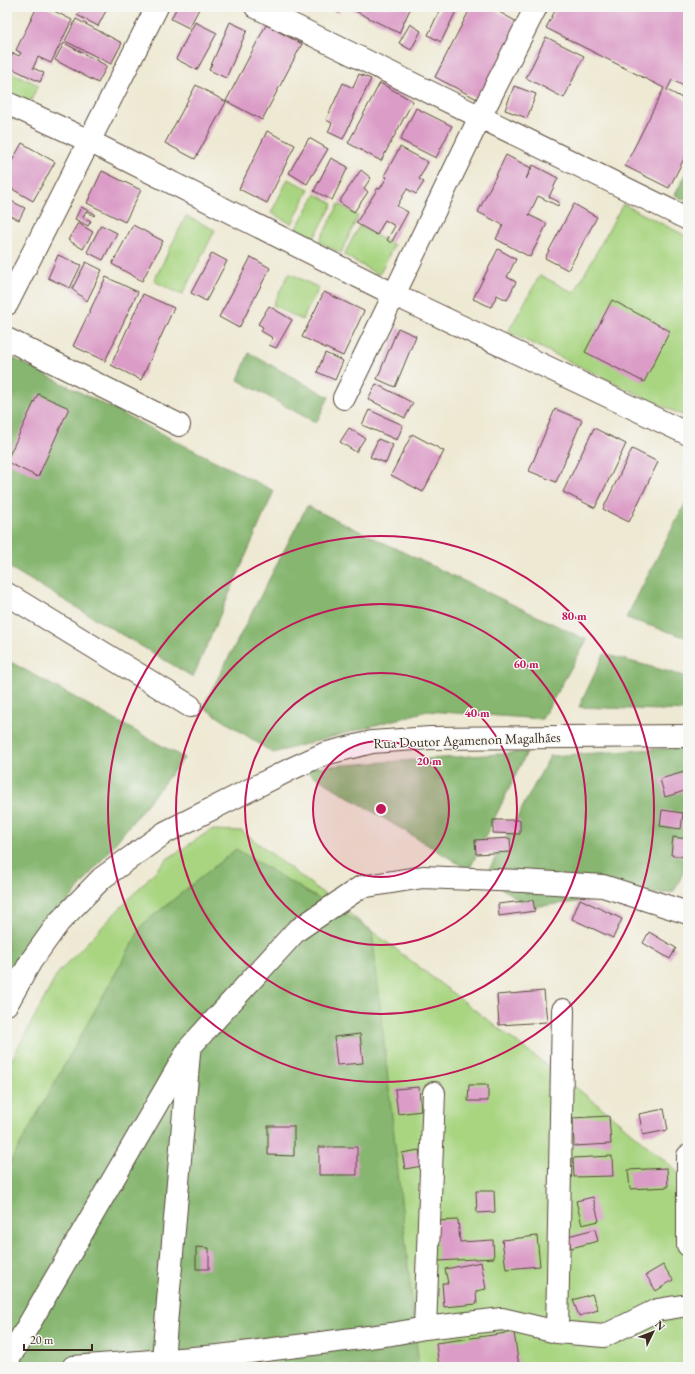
<svg xmlns="http://www.w3.org/2000/svg" width="695" height="1374" font-family="'EB Garamond',serif">
<style>
.green{fill:#a9d581;stroke:#728050}
.forest{fill:#86b66f;stroke:#607046}
.building{fill:#db9cc7}
.lines{fill:none;stroke-linecap:round;stroke-linejoin:round}
.minor-casing{stroke:#564739;stroke-width:24}
.minor{stroke:#fff;stroke-width:22}
.ring{fill:none;stroke:#c2185b;stroke-width:2}
.labels{text-anchor:middle;stroke-width:3;stroke-linejoin:round;paint-order:stroke}
.street-label{font-size:14px;fill:#3b2a1e;stroke:#f6f6f2}
.centre{fill:#c2185b;stroke:#f6f6f2;stroke-width:2}
.ring-label{font-size:12px;text-anchor:middle;font-weight:bold;fill:#c2185b;stroke:#f6f6f2;stroke-width:3;stroke-linejoin:round;paint-order:stroke}
</style>
<rect width="100%" height="100%" fill="#f6f6f2"/>
<filter id="ink" filterUnits="userSpaceOnUse"><feTurbulence type="fractalNoise" baseFrequency=".025" numOctaves="2"/><feDisplacementMap in="SourceGraphic" scale="8" xChannelSelector="R" yChannelSelector="G"/><feConvolveMatrix kernelMatrix="1 2 1 2 8 2 1 2 1" color-interpolation-filters="sRGB"/></filter>
<filter id="wash" filterUnits="userSpaceOnUse"><feTurbulence type="fractalNoise" baseFrequency=".012" numOctaves="4" result="noise"/><feDisplacementMap in="SourceGraphic" scale="16" xChannelSelector="R" yChannelSelector="G"/><feGaussianBlur stdDeviation="0.9" result="paint"/><feColorMatrix in="noise" values="0 0 0 0 0 0 0 0 0 0 0 0 0 0 0 0 0 1.4 0 .05"/><feComposite in="paint" operator="in"/></filter>
<g filter="url(#wash)">
<rect width="100%" height="100%" fill="#eee9d3"/>
<path class="green" d="M7,70L38,85L29,105L7,93Z
M288,179L309,189L292,224L271,213Z
M316,194L333,204L314,238L296,228Z
M339,204L358,216L341,253L319,242Z
M623,204L688,237V418L508,332L540,275L574,293Z
M186,216L215,230L182,295L154,281Z
M359,226L394,245L379,275L344,255Z
M289,273L319,288L302,320L273,305Z
M211,830L242,831L601,1107L688,1180V1367H7V1068L58,973L167,859Z"/>
<path class="forest" d="M688,169V202L675,195Z
M249,353L329,397L316,423L238,380Z
M7,355L274,491L193,677L7,566Z
M688,498V638L626,618Z
M307,506L587,640L542,719L427,711L273,753L203,707Z
M604,654L688,677V711L579,707Z
M7,660L184,758L7,977Z
M688,747V862L674,892L529,907L485,877L550,756Z
M527,752L469,870L301,768Z
M236,849L372,931L419,1367H7V1168L143,924Z"/>
<g id="blocks">
<path class="building" d="M37,7H46L72,20L51,63L38,57L33,68L44,73L40,82L7,66L13,53L19,56L21,53L16,50Z
M82,7H108L98,26L77,15Z
M177,7H200L189,28L171,19Z
M327,7H342L339,13Z
M349,7H411L399,33L349,8Z
M441,7H458L441,42L428,35Z
M471,7H490L519,23L479,100L435,77Z
M557,7H688V88L672,80L667,90L688,101V151L669,188L625,166L664,88L546,28Z
M76,19L122,43L111,64L65,41Z
M195,22L217,33L197,70L176,59Z
M230,22L247,30L226,78L209,70Z
M410,24L421,31L411,50L399,43Z
M266,25L302,44L262,120L226,101Z
M546,37L584,56L564,98L526,78Z
M64,43L107,66L98,83L55,60Z
M359,74L371,79L343,139L328,132L332,123L326,120L343,83L353,88Z
M380,83L413,101L381,161L348,143Z
M196,85L226,102L195,159L165,143Z
M514,86L536,94L527,118L505,110Z
M416,108L452,126L436,158L400,140Z
M267,131L295,145L267,203L239,189Z
M309,138L328,149L307,184L289,173Z
M22,143L55,162L33,201L7,186V170Z
M400,147L428,162L419,179L424,182L416,194L407,189L397,206L408,212L391,243L387,240L395,226L385,220L377,235L356,223L378,188L380,189L387,177L384,176Z
M506,155L531,168L526,179L533,165L558,178L549,197L559,202L558,206L538,196L529,215L547,224L530,257L496,239L503,225L478,212Z
M331,158L348,167L332,200L314,191Z
M361,170L371,178L364,188L368,192L354,212L339,202Z
M102,171L141,190L125,222L87,203Z
M7,199L25,208L19,220L7,214Z
M574,204L597,217L568,270L545,258Z
M81,207L95,214L94,216L86,211L83,217L91,221L88,226L75,219Z
M78,223L93,232L83,249L68,240Z
M101,225L117,233L103,260L87,252Z
M133,225L163,241L142,281L112,264Z
M498,249L516,259L507,277L516,282L507,300L497,295L491,307L473,299Z
M212,253L227,261L206,301L191,293Z
M58,255L81,265L70,288L48,278Z
M251,257L270,268L239,328L219,317Z
M86,262L102,270L87,301L72,289Z
M106,277L138,292L105,361L73,346Z
M324,292L364,311L343,356L302,337Z
M143,294L174,308L141,380L111,365Z
M612,300L670,331L644,382L585,352Z
M269,306L292,320L276,348L269,345L273,338L261,331L263,327L258,324Z
M398,328L416,336L395,387L377,379Z
M325,353L343,361L335,380L317,372Z
M376,384L413,403L405,418L368,399Z
M38,394L69,408L38,477L7,462V460Z
M555,409L582,420L556,482L529,471Z
M369,410L403,425L397,440L362,425Z
M349,428L365,438L356,452L340,442Z
M594,428L626,444L595,508L563,492Z
M412,434L444,451L423,492L391,475Z
M378,439L393,445L386,463L370,457Z
M632,449L658,462L629,522L603,509Z
M688,771V790L665,797L660,779Z
M662,810L683,813L681,829L660,826Z
M493,820H520V834L493,833Z
M673,837L688,839V857L671,855Z
M510,838L511,852L476,854L475,840Z
M580,899L622,919L613,938L572,919Z
M533,900L535,911L499,916L498,904Z
M649,932L676,948L670,959L643,943Z
M544,991L547,1022L499,1025L497,995Z
M360,1034L363,1063L337,1065L334,1037Z
M469,1085H488V1101H468Z
M419,1087L421,1111L398,1114L395,1089Z
M664,1109L668,1130L643,1135L639,1114Z
M609,1116L611,1144L574,1146L573,1118Z
M268,1126H294V1156L268,1155Z
M319,1147H357V1175H319Z
M419,1150L422,1166L405,1169L402,1153Z
M612,1156L613,1176L574,1177L573,1158Z
M667,1168L668,1187L630,1189L628,1170Z
M476,1191H494L495,1212L477,1213Z
M593,1197L599,1221L582,1225L576,1201Z
M458,1220L460,1242L493,1240L494,1258L438,1261L436,1221Z
M595,1229L598,1241L571,1248L568,1236Z
M537,1236L540,1266L506,1269L502,1240Z
M196,1247L209,1248V1269H196Z
M481,1262L486,1289L476,1291L477,1304L444,1307L442,1283H448L445,1269Z
M663,1265L673,1280L656,1291L646,1275Z
M592,1294L598,1310L579,1316L573,1300Z
M514,1332L519,1367H439L436,1343Z"/>
</g>
</g>
<g filter="url(#ink)">
<use href="#blocks" fill-opacity="0" stroke="#564739" stroke-width="1"/>
<g class="lines">
<defs>
<path id="minor" d="M256,7L688,219
M7,103L89,141L395,295L688,434
M7,304L157,7
M7,339L179,425
M344,398L480,117L536,7
M7,594L190,706
M7,1004L31,961L59,922L102,878L166,832L293,768L324,754L372,742L430,738L688,736
M688,1156V1245
M425,1328L434,1093
M557,1332L563,1010
M163,1360L189,1053
M7,1362L190,1047L296,931L361,887L423,877L522,881L603,886L688,913
M73,1367L219,1356L392,1334L425,1328L502,1319L557,1332L604,1336L657,1310L688,1305"/>
</defs>
<use href="#minor" class="minor-casing"/>
<use href="#minor" class="minor"/>
</g>
</g>
<circle cx="381" cy="809" r="68" fill="#c2185b" fill-opacity=".12"/>
<g class="ring">
<circle cx="381" cy="809" r="68"/>
<circle cx="381" cy="809" r="136"/>
<circle cx="381" cy="809" r="205"/>
<circle cx="381" cy="809" r="273"/>
</g>
<g class="labels">
<g class="street-label">
<text transform="translate(467 740) rotate(-2)" y="5">Rua Doutor Agamenon Magalhães</text>
</g>
</g>
<circle cx="381" cy="809" r="6" class="centre"/>
<g class="ring-label">
<text x="574" y="620">80 m</text>
<text x="526" y="668">60 m</text>
<text x="477" y="717">40 m</text>
<text x="429" y="765">20 m</text>
</g>
<rect width="695" height="1374" fill="none" stroke="#f6f6f2" stroke-width="24"/>
<g transform="translate(653 1332) rotate(47)" stroke="#f6f6f2" stroke-width="3" paint-order="stroke">
<path d="M0-3L7 15L0 10L-7 15Z" fill="#3b2a1e"/>
<text y="-6" font-size="11" font-weight="bold" text-anchor="middle" fill="#3b2a1e">N</text>
</g>
<path d="M24 1344v6h68v-6" fill="none" stroke="#3b2a1e" stroke-width="2"/>
<text x="30" y="1344" font-size="12" fill="#3b2a1e" stroke="#f6f6f2" stroke-width="3" paint-order="stroke">20 m</text>
</svg>
